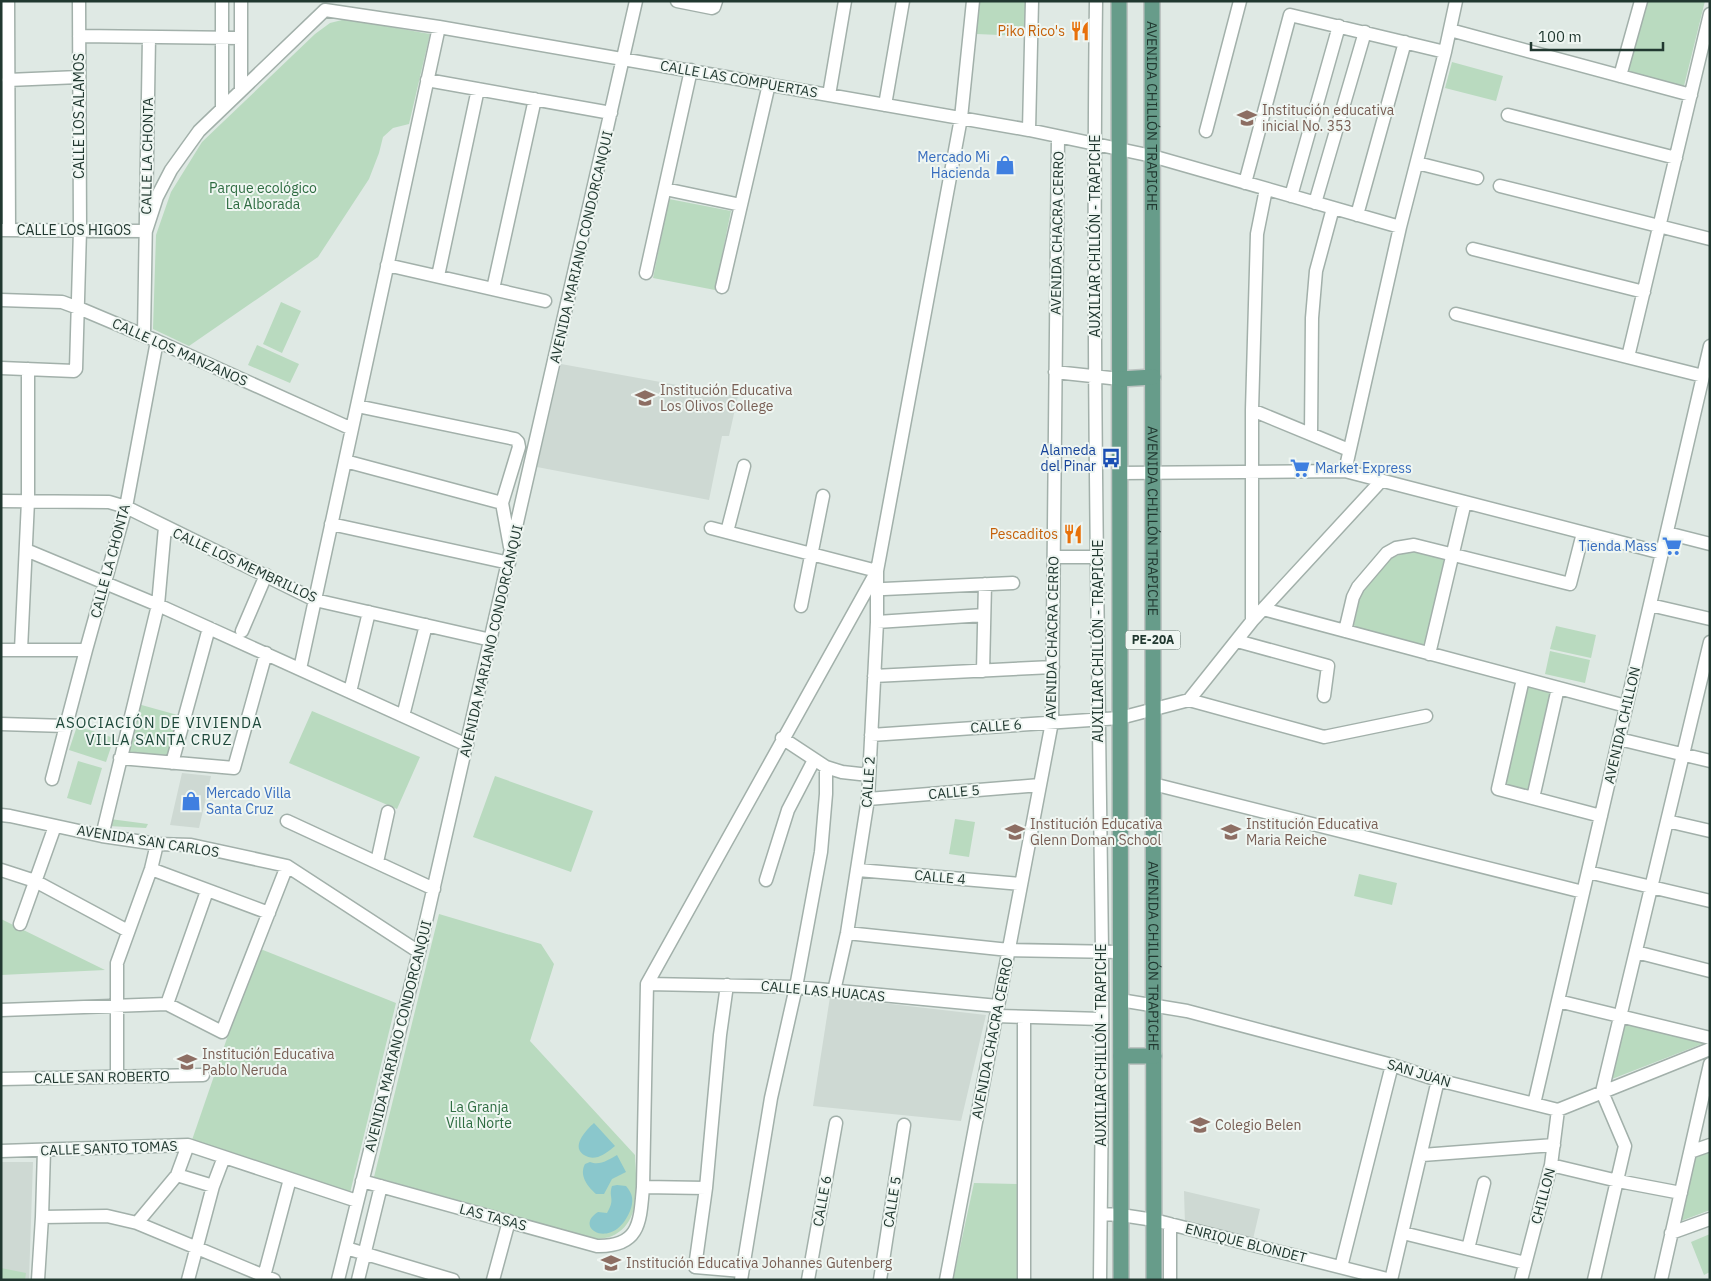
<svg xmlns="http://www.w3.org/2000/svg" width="1711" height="1281" font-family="'IBM Plex Sans',sans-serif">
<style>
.built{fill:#ced9d3}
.green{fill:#b9dabf}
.water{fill:#8ac7cc}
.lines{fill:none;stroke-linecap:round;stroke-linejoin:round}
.minor-casing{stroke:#a2b0aa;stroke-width:15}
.major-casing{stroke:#bcc3c1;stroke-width:18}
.minor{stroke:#fff;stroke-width:12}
.major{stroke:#679c8a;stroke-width:15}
.labels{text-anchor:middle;stroke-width:4;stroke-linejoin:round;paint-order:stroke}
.shield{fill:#eff6f2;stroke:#5f716a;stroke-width:1}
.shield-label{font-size:12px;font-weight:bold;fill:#213830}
.food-label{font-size:14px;fill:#c56008;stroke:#eff6f2;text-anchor:end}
.street-label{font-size:14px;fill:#213830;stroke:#eff6f2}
.education-label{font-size:14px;fill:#785e54;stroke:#eff6f2;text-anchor:start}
.shop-label{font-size:14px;fill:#366cbe;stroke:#eff6f2;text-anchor:end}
.park-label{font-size:14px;fill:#2e6c41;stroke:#eff6f2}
.transit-label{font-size:14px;fill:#164399;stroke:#eff6f2;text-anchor:end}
.neighbourhood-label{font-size:15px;letter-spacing:1px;fill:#1f493b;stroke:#eff6f2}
</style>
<rect width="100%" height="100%" fill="#dfe9e4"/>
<path class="built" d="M561,364L738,396L729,436H722L709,500L537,467Z
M182,773L211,776L199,828L170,825Z
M830,997L986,1015L961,1121L813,1106Z
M1,1162H33L29,1280H1Z
M1184,1191L1260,1209L1253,1239L1185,1225Z"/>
<path class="green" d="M979,1H1026V36L976,34Z
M1643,1H1705L1684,86L1625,72Z
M346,19L430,34L409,124L393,128L383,137L379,153L369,179L318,257L189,346L153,329L156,235L171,192L202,142L315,34L330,23Z
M1452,62L1503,76L1496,101L1445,88Z
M669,199L731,211L715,290L653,278Z
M281,302L301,311L282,353L263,344Z
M257,345L299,364L290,383L248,365Z
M1407,552H1417L1446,559L1424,647L1353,629L1360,598L1364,590L1391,558Z
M1556,626L1596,635L1591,658L1550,649Z
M1550,651L1590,660L1585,683L1545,674Z
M1526,684L1552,690L1529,790L1502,784Z
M138,704L181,716L171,758L126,753Z
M312,711L420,757L397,809L289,763Z
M77,726L114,738L106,762L69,750Z
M78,761L102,768L91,805L67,798Z
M495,776L593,811L571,872L473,837Z
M110,819L148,824L146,828L108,826Z
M955,819L975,822L969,857L949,854Z
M1359,874L1397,883L1392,905L1354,896Z
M439,914L541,944L554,964L530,1041L635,1155C636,1182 643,1222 612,1236C608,1238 602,1238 597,1239L374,1177Z
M1,919L105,970L1,975Z
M258,948L396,1003L350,1193L192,1140Z
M1625,1022L1707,1042L1612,1079Z
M1710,1152V1210L1681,1221L1696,1156Z
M974,1183L1017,1184V1280H953Z
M1710,1234V1272L1704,1275L1691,1242Z
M1,1268L26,1273L25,1280H1Z"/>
<path class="water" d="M594,1123L615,1146C610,1150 604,1155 598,1157C593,1158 590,1158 586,1156C569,1148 586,1130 594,1123Z
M617,1155L626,1172L612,1179L604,1194H596C587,1186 579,1175 585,1164L590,1162C600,1166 608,1160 617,1155Z
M617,1185L626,1186C633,1194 634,1201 630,1211C613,1252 572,1228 598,1212L607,1213C616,1198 608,1198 612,1186Z"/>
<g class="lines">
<defs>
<path id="minor" d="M8,1L9,230
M222,1V108
M241,1V90
M677,1L712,8L714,7L716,1
M1096,1C1092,318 1098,635 1102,952C1103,1061 1101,1171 1100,1280
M325,10L439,27L1029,130L1152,156L1400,227
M1450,30L1691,95
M79,36L241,38
M1620,76L1641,1
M8,80L79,77
M427,80L611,113
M829,95L845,1
M885,105L903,1
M1508,115L1676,158
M1029,130L1032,1
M1206,131L1240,1
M1417,163L1477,178
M1245,183L1290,15L1445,52
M1500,186L1710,239
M665,189L741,205
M1291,196L1339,26
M1315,203L1365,32
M1357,215L1405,42
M1,230L146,231L157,197L171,170L199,131L325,10
M1473,249L1644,292
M387,265L545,301
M646,273L691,70
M438,276L478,89
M722,287L769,84
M493,289L535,99
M1,300L62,302L81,309L157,341L352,429
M1456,314L1703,376
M144,335L149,37
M1628,357L1710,14
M1,368L74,371L76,369L80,230L79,1
M1055,372L1120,379
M357,406L515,439L518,442L519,447L502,503
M1252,410L1349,450
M1311,434L1312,318L1316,271L1333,208
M345,461L502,503L510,547
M1345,471L1400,227L1445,52L1456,1
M1120,473L1345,471L1662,553
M1,501L109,502L126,507L315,600L491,640
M331,524L509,563
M711,528L877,571
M727,532L744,466
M1667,533L1710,544
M26,550L158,605L467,745
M1054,557H1097
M884,589L1013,583
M1650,605L1710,619
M801,606L823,496
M1263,609L1626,706
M1252,621V410L1257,234L1266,189
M877,622L984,615
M242,631L266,575
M1345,631L1353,597L1358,587L1387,553L1396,548L1414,545L1570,584L1583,533
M1237,641L1328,666L1324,696
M1,650H86
M21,650L28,501V369
M1429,654L1465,502
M300,669L439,27
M983,671L985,584
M874,676L1053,667
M1523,679L1498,789L1601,816
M350,692L369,612
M1189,700L1252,621L1381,481
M403,716L426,625
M1,724L66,726
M871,735L1120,718L1189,700L1324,737L1426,716
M782,738L826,767L842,772L869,775
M1619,739L1710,761
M120,758L234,768L266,653
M172,763L209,628
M52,779L86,650L126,507L157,341
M1153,784L1583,892
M1533,798L1558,688
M868,799L1040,785
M1,815L10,816L102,836L157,844L191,845L287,866L419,952
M287,821L434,889
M1667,821L1710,831
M102,836L158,605L165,527
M377,862L388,812
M151,869L269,913
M1,870L35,881L128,931
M858,870L1021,884
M1588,872L1710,901
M766,880L788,810L814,760
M20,924L55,826
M847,933L1009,950L1120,952
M1636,952L1710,971
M647,984L796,987L998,1006
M727,985L720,1035L706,1188L695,1267L742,1271
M834,991L847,933L868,799L877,622V572
M1120,1000L1187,1011L1392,1065L1438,1080L1558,1110L1710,1049
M1558,1001L1710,1038
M167,1004L207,891
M1,1010L167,1004L222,1032L287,866
M996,1016L1102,1019
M117,1077V963L151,869L157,844
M1,1079L203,1075
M1534,1104L1710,346
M1,1151L188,1145L357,1201
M1690,1152L1710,1145
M1422,1155L1554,1145
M1551,1165L1618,1181L1681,1193
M177,1175L213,1186
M362,1181L597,1246C640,1247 640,1222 643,1187L647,984L877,571L961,118L973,1
M643,1187L706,1188
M1101,1214L1121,1215L1154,1220L1391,1280
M42,1217L107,1216L137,1223L274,1280
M137,1223L177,1175L188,1145
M1403,1233L1525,1263
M1671,1233L1710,1219
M346,1248L453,1280
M1468,1249L1484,1183
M1341,1267L1392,1065
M38,1280L42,1217L44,1150
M188,1280L213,1186L224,1157
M263,1280L290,1179
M338,1280L419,952L636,1
M358,1280L381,1186
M493,1280L509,1221
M741,1280L771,1098L796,987L821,852L826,794V767
M808,1280L836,1123
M880,1280L904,1125
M946,1280L1052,722L1058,137
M1024,1280V1017
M1170,1280V1224
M1391,1280L1438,1080
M1521,1280L1551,1165L1558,1110
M1594,1280L1625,1146L1602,1092L1710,642
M1661,1280L1710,1064"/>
<g id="major">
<path d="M1119,1L1121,1280"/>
<path id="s1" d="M1152,1L1154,1280"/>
<path d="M1120,379L1153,377"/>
<path d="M1121,1056H1154"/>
</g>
</defs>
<use href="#minor" class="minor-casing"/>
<use href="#major" class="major-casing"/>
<use href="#minor" class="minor"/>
<use href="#major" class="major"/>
</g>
<defs>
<symbol id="restaurant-bare" viewBox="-9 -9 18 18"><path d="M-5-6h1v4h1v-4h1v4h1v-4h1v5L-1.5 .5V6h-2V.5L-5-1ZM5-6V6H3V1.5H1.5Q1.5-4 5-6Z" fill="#e8710a" stroke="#eff6f2" stroke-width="2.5" paint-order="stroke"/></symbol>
<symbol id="school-bare" viewBox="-9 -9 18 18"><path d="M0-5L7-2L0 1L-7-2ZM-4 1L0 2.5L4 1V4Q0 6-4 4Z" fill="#8d6e63" stroke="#eff6f2" stroke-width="2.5" paint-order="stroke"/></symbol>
<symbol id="shop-bare" viewBox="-9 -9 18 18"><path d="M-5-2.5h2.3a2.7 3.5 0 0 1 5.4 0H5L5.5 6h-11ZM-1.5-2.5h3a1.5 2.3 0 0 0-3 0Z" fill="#3f7fe0" stroke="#eff6f2" stroke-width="2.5" paint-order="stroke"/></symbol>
<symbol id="bus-bare" viewBox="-9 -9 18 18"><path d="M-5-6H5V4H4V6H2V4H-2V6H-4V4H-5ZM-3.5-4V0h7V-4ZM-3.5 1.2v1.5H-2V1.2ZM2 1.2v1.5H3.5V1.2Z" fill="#1a4fb4" stroke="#eff6f2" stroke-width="2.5" paint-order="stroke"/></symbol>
<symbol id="supermarket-bare" viewBox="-9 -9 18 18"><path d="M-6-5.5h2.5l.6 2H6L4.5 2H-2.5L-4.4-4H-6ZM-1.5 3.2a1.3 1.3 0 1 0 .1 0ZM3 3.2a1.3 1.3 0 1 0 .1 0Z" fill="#3f7fe0" stroke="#eff6f2" stroke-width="2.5" paint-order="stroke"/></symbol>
</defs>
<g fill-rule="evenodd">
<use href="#restaurant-bare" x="1066" y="17" width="28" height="28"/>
<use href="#school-bare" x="1233" y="104" width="28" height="28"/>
<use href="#shop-bare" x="991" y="151" width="28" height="28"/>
<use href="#school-bare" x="631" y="384" width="28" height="28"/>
<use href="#bus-bare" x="1097" y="444" width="28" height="28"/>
<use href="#supermarket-bare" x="1286" y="454" width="28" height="28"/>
<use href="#restaurant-bare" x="1059" y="520" width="28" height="28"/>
<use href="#supermarket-bare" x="1658" y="532" width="28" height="28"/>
<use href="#shop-bare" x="177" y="787" width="28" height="28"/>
<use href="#school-bare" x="1001" y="818" width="28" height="28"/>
<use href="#school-bare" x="1217" y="818" width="28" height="28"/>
<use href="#school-bare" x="173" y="1048" width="28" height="28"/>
<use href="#school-bare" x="1186" y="1111" width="28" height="28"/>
<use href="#school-bare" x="597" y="1249" width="28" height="28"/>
</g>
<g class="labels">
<rect class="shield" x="1125.5" y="630.5" width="55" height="19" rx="4"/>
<g class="shield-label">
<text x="1153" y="644">PE-20A</text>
</g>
<g class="food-label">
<text x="1065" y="36">Piko Rico's</text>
<text x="1058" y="539">Pescaditos</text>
</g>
<g class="street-label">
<text transform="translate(739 79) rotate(10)" y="5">CALLE LAS COMPUERTAS</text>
<text transform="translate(79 116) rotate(-90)" y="5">CALLE LOS ALAMOS</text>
<text dy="5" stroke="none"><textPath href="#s1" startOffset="115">AVENIDA CHILLÓN TRAPICHE</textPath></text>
<text transform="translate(147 156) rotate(-89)" y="5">CALLE LA CHONTA</text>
<text x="74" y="235">CALLE LOS HIGOS</text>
<text transform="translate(1057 233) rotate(-89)" y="5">AVENIDA CHACRA CERRO</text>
<text transform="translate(1095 236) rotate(-90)" y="5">AUXILIAR CHILLÓN - TRAPICHE</text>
<text transform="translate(581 247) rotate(-77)" y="5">AVENIDA MARIANO CONDORCANQUI</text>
<text transform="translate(180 352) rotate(24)" y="5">CALLE LOS MANZANOS</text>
<text dy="5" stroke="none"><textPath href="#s1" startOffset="520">AVENIDA CHILLÓN TRAPICHE</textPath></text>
<text transform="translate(110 561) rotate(-75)" y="5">CALLE LA CHONTA</text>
<text transform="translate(245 565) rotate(25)" y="5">CALLE LOS MEMBRILLOS</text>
<text transform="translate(1052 638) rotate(-89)" y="5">AVENIDA CHACRA CERRO</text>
<text transform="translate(491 641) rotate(-77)" y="5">AVENIDA MARIANO CONDORCANQUI</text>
<text transform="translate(1098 641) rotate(-90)" y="5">AUXILIAR CHILLÓN - TRAPICHE</text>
<text transform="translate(1622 725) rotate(-77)" y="5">AVENIDA CHILLON</text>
<text transform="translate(996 726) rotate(-4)" y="5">CALLE 6</text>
<text transform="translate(868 782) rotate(-86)" y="5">CALLE 2</text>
<text transform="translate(954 792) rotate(-5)" y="5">CALLE 5</text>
<text transform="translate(148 841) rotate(9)" y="5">AVENIDA SAN CARLOS</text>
<text transform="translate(940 877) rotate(5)" y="5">CALLE 4</text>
<text dy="5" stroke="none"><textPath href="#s1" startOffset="955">AVENIDA CHILLÓN TRAPICHE</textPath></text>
<text transform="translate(823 991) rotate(5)" y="5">CALLE LAS HUACAS</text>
<text transform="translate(398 1036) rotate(-76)" y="5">AVENIDA MARIANO CONDORCANQUI</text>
<text transform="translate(992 1038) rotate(-79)" y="5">AVENIDA CHACRA CERRO</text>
<text transform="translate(1101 1045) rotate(-90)" y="5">AUXILIAR CHILLÓN - TRAPICHE</text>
<text transform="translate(1419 1073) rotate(17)" y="5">SAN JUAN</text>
<text transform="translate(102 1077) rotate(-1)" y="5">CALLE SAN ROBERTO</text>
<text transform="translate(109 1148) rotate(-2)" y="5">CALLE SANTO TOMAS</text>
<text transform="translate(1543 1196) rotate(-75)" y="5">CHILLON</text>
<text transform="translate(822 1201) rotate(-80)" y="5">CALLE 6</text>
<text transform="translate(892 1202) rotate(-81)" y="5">CALLE 5</text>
<text transform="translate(493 1217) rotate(15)" y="5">LAS TASAS</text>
<text transform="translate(1246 1243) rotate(14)" y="5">ENRIQUE BLONDET</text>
</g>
<g class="education-label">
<text x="1262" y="115">Institución educativa<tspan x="1262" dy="16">inicial No. 353</tspan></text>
<text x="660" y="395">Institución Educativa<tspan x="660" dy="16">Los Olivos College</tspan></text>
<text x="1030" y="829">Institución Educativa<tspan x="1030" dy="16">Glenn Doman School</tspan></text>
<text x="1246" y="829">Institución Educativa<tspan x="1246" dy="16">Maria Reiche</tspan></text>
<text x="202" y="1059">Institución Educativa<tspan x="202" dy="16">Pablo Neruda</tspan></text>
<text x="1215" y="1130">Colegio Belen</text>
<text x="626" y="1268">Institución Educativa Johannes Gutenberg</text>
</g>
<g class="shop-label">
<text x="990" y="162">Mercado Mi<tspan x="990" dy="16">Hacienda</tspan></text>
<text x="1315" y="473" text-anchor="start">Market Express</text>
<text x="1657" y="551">Tienda Mass</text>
<text x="206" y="798" text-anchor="start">Mercado Villa<tspan x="206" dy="16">Santa Cruz</tspan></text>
</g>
<g class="park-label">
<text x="263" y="193">Parque ecológico<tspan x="263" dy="16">La Alborada</tspan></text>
<text x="479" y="1112">La Granja<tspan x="479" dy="16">Villa Norte</tspan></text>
</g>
<g class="transit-label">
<text x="1096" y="455">Alameda<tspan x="1096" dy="16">del Pinar</tspan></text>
</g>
<g class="neighbourhood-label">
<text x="159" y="728">ASOCIACIÓN DE VIVIENDA<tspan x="159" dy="17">VILLA SANTA CRUZ</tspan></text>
</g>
</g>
<rect width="1711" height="1281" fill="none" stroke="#213830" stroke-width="5"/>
<path d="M1531 42v8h132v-8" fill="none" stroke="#213830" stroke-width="2.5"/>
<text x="1538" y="42" font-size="15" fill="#213830" stroke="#eff6f2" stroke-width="4" paint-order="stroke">100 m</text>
</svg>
